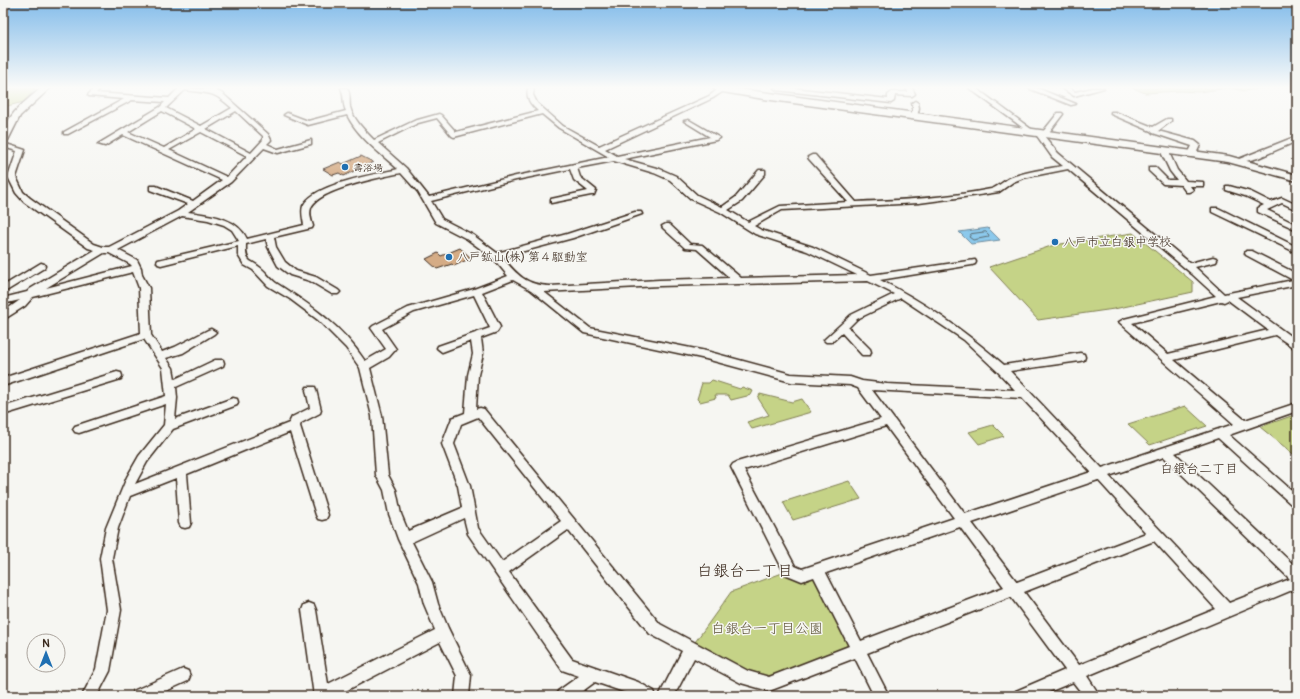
<svg xmlns="http://www.w3.org/2000/svg" width="1300" height="699" font-family="Pangolin,'Klee One',sans-serif">
<style>
.green{fill:#c5d387;stroke:#807e52}
.water{fill:#8cc9ec;stroke:#6c899a}
.lines{fill:none;stroke-linecap:round;stroke-linejoin:round}
.shore{stroke:#5b6a70;stroke-width:1}
.building{fill:#d5ac86;stroke:#3b2a1e}
.street-casing{stroke:#3b2a1e;stroke-width:3}
.secondary-casing{stroke:#3b2a1e;stroke-width:3}
.street{fill:#f6f6f2;fill-rule:evenodd}
.secondary{fill:#f6f6f2;fill-rule:evenodd}
.poi-dot{fill:#1f6fb2;stroke:#f6f6f2;stroke-width:1.5}
.labels{text-anchor:middle;stroke-width:3;stroke-linejoin:round;paint-order:stroke}
.far-poi-label{font-size:10px;fill:#3b2a1e;stroke:#f6f6f2;text-anchor:start}
.poi-label{font-size:12px;fill:#3b2a1e;stroke:#f6f6f2;text-anchor:start}
.neighbourhood-label{font-size:13px;fill:#3b2a1e;stroke:#f6f6f2}
.near-park-label{font-size:14px;fill:#5e5438;stroke:#f6f6f2}
.near-neighbourhood-label{font-size:16px;fill:#3b2a1e;stroke:#f6f6f2}
</style>
<rect width="100%" height="100%" fill="#f6f6f2"/>
<filter id="ink" filterUnits="userSpaceOnUse"><feTurbulence type="fractalNoise" baseFrequency=".025" numOctaves="2"/><feDisplacementMap in="SourceGraphic" scale="8" xChannelSelector="R" yChannelSelector="G"/><feConvolveMatrix kernelMatrix="1 2 1 2 8 2 1 2 1" color-interpolation-filters="sRGB"/></filter>
<g filter="url(#ink)">
<path class="green" d="M3,88H36L24,102L3,107Z
M1133,88H1263L1245,91L1229,88L1198,92L1180,91L1145,93Z
M1133,233L1193,282V292L1114,309L1038,320L989,267L1054,245Z
M712,380L740,389L742,387L753,391L751,395L731,400L728,395H715L716,398L700,402L697,399L702,383H709Z
M760,394L792,402L802,399L811,412L752,429L747,422L769,415L758,398Z
M1185,406L1207,426L1150,445L1128,424Z
M1297,414V457L1260,427Z
M993,425L1004,436L979,444L969,432Z
M849,481L861,499L793,520L783,502Z
M785,572L816,579L848,642L847,647L770,677L749,674L693,645L731,592Z"/>
<path class="water" d="M988,228L1000,240L971,244L959,232Z"/>
<g class="lines">
<path class="shore" d="M986,232L989,235L988,237L973,240L969,237L971,234Z"/>
</g>
<path class="building" d="M361,156L373,162L344,176L339,173L333,175L323,169L340,162L343,164Z
M460,248L471,258L454,266L452,264L437,269L426,259L438,253L441,256Z"/>
<g class="lines">
<defs>
<path id="street" d="M94,88H101L96,93L169,98L179,88L213,89L223,94L268,134L271,140L267,144L278,149L311,140V144L278,153L264,148L231,182L188,212C209,215 237,217 247,239L304,225C303,219 301,212 303,206C314,183 375,175 398,169C380,153 358,137 347,115L308,125L284,115L287,113L308,121L346,111C342,103 345,96 341,88H347C351,95 349,99 350,107C353,119 365,131 374,140L414,121L439,114L441,115L456,132L538,111C530,104 526,98 528,88H534L533,95L537,103L563,126L599,146L709,96L720,88H726L725,90L713,98L605,149L617,156L710,137L684,121L689,120L720,138L716,140L624,159L660,169L676,176L697,195L722,207L736,197L759,170H765V174L742,201L728,210L748,222L780,206L848,202L809,159L808,157L812,155H815L856,202C901,200 947,198 991,189C999,187 1005,179 1012,177C1028,171 1046,169 1063,166L1052,157L1035,133H1030L969,88H976L1035,132L1038,131L1042,133L1058,113H1062L1063,114L1047,135L1044,136L1058,153L1190,263L1213,257L1216,258L1217,260L1216,262L1195,267L1224,294L1293,280L1246,255L1245,253L1246,251H1252L1297,274V285L1237,297L1297,341V350L1275,335L1174,360L1245,420L1297,403V411L1229,435L1297,495V507L1293,506L1218,438L1175,453L1297,568V588L1087,676L1100,696H1084L1073,682L1039,696H1014L1016,691L1065,670L1011,597L867,653L889,696H874L855,658L769,691L741,683L694,658L674,696H659L682,651L650,634L568,530L509,572L572,659L638,682L654,691L656,696H635L595,682L576,696H556L558,691L579,676L562,670L468,534L464,518L412,542L432,582L438,604L448,628L471,675L469,696H455L457,676L440,642L336,696H314L302,610L304,605L309,603L314,605L316,610L328,684L435,630L424,604L419,583L398,539L389,514L384,490L376,475L372,416L360,368L346,348L318,320L290,299L268,286L253,270L244,265L238,255V246L161,265L158,264L157,262L158,260L239,241L232,230L224,225L208,220L182,216L118,250L137,260L141,268L142,275L149,288L151,335L162,352L175,347L208,330L211,329L216,332L214,334L183,353L166,358L173,368L175,379L215,360H223L224,363L223,366L176,387L177,398L175,419L233,398L237,399L238,402L237,405L173,429L147,462L135,484L289,423L292,417L310,408L306,390L307,387H315L316,390L321,410L320,413L301,423L300,426L328,515L326,519L322,520L318,519L316,515L290,432L187,474L191,523L189,527L185,528L181,527L179,523L176,478L130,496L118,528L112,558L121,610L110,671L97,696H82L96,669L107,610L100,558L106,528L127,477L139,456L164,425L166,404L79,433L75,432L73,429L75,426L166,396L163,368L144,339L3,386V378L141,333L139,288L133,272L33,297L25,306L3,320V312L20,300L3,304V298L27,292L30,289L95,250L88,248L24,202L16,193L8,177L17,151L3,147V143L25,150L16,177L23,192L30,198L94,244L103,247H109L178,211L188,204L150,190V186H156L193,201L222,180L123,135L105,146L98,144L160,107L165,102L132,100L68,134H64V132L124,99L89,96L88,95ZM185,90C210,94 212,90 232,108L201,126L166,108ZM162,111L196,129L164,148L128,132ZM236,111L263,136V140L251,153L206,129ZM542,114L559,128L609,157L516,176L429,197L406,168L378,143L418,123L437,118L452,136L454,137ZM201,132L247,156L227,177L169,150ZM614,161L654,173L670,180L691,199L720,212L755,234L807,251L857,275L741,278L702,245L690,244L669,224H666L662,226L663,228L685,248L697,249L730,278L659,280L550,286C526,285 517,275 502,257L573,238L642,214L641,212H635L567,234L497,253L473,235L442,219L431,201L516,180L570,169L574,180L588,191L551,199V203L591,195H594L596,190L580,177L577,168ZM1068,169L1192,274L1216,296L1124,319L1119,322L1234,424L1102,468L1010,371L1080,361L1084,360L1085,357L1084,354L1080,353L1004,365C966,332 925,302 880,280L972,265L975,264L976,262L975,260L871,275L813,247L761,230L754,226L782,210L919,203L979,195L999,192L1013,182L1023,178ZM401,173L418,192L436,223L467,239L493,258L508,276L474,289L408,308L373,326L371,328L386,349L365,361C341,325 312,306 276,283C269,278 265,270 258,266C256,264 253,263 250,261C245,257 246,250 246,244L266,239L268,247L278,266L290,275L310,281L332,294H338L340,292L338,290L316,277L296,271L285,262L276,247L274,237L312,228L313,226C311,220 309,214 311,208C318,189 382,177 401,173ZM104,253H109L130,264L132,266L46,288ZM513,280L531,290L584,333L706,359L791,382L850,385L858,388L881,419L737,462L733,464L731,467L785,574L802,581L814,577L849,646L769,677L748,671L660,624L484,409L480,408L476,409L478,375L483,354L481,338L497,332L500,327L482,292ZM868,281L894,294L851,315L826,338L824,340L826,342H832L842,333L862,355H870L871,352L870,349L851,330L848,328L857,319L901,298L964,340L998,372L1015,390L887,384L862,381L850,377L791,374L706,351L590,328L544,292L659,286ZM474,295L490,328L438,346L437,348L442,352L471,341L473,354L468,375L465,413L452,418L442,444L458,486L462,508L408,531L401,514L396,490L388,475L382,416L370,368L389,357L396,349L382,329L414,312ZM1228,300L1268,330L1168,354L1132,323L1221,301L1224,302ZM872,390L1022,398L1091,472L965,514ZM478,417L561,521L502,562L478,528L470,486L454,444L461,424ZM886,426L954,518L802,569L795,566L744,470ZM1164,457L1290,579L1229,603L1109,476ZM1098,480L1146,533L1017,582L972,523ZM960,527L1004,587L861,641L826,573ZM1154,541L1216,609L1079,665L1024,592Z
M774,88H794L888,99V95L892,92H908L906,88H912L915,94L912,96L895,95L894,101L891,103L777,90Z
M1028,88H1037L1076,104L1071,105Z
M1062,88H1069L1075,92L1092,88H1104L1074,96Z
M915,101L918,103L919,108L917,116L914,118L911,116L913,108L912,103Z
M1111,112H1115L1153,127L1167,119H1171V121L1158,131L1195,141L1200,145L1195,156H1189L1188,154L1192,146L1153,133L1151,131L1111,114Z
M1297,136V141L1258,158L1238,163L1234,161Z
M1161,148H1167L1177,170L1186,181L1203,182V186H1190L1193,190L1189,192H1186L1181,185L1163,184L1149,171V167H1155L1168,180H1177L1170,171L1160,150Z
M1226,186H1229L1251,192L1271,202L1282,198L1297,205V210L1282,203L1267,210L1297,225V230L1258,212V208L1264,205L1245,196L1226,190Z
M1212,208H1218L1297,247V253L1212,212Z
M41,263L44,264L45,266L44,268L3,293V286Z
M117,372L121,373L122,376L121,379L3,415V407Z
M183,669L188,671L190,676L188,681L155,696H131L133,691Z"/>
<path id="secondary" d="M41,88H50L20,116L8,140L3,143C3,116 22,105 41,88Z
M713,88H733L1229,156L1297,175V181L1228,162L764,99L717,91Z"/>
</defs>
<use href="#street" class="street-casing"/>
<use href="#secondary" class="secondary-casing"/>
<use href="#street" class="street"/>
<use href="#secondary" class="secondary"/>
</g>
</g>
<linearGradient id="sky" x2="0" y2="1"><stop stop-color="#83bcea"/><stop offset="0.47" stop-color="#fbfbf9"/><stop offset="1" stop-color="#fbfbf9" stop-opacity="0"/></linearGradient>
<rect width="1300" height="186" fill="url(#sky)"/>
<g class="poi-dot">
<circle cx="345" cy="167" r="4"/>
<circle cx="1055" cy="242" r="4"/>
<circle cx="449" cy="257" r="4"/>
</g>
<g class="labels">
<g class="far-poi-label">
<text x="353" y="171">壽浴場</text>
</g>
<g class="poi-label">
<text x="1063" y="246">八戸市立白銀中学校</text>
<text x="457" y="261">八戸鉱山(株) 第４駆動室</text>
</g>
<g class="neighbourhood-label">
<text x="1199" y="473">白銀台二丁目</text>
</g>
<g class="near-park-label">
<text x="767" y="633">白銀台一丁目公園</text>
</g>
<g class="near-neighbourhood-label">
<text x="745" y="576">白銀台一丁目</text>
</g>
</g>
<rect width="1300" height="699" fill="none" stroke="#f6f6f2" stroke-width="16"/>
<rect x="8" y="8" width="1284" height="683" fill="none" stroke="#3b2a1e" stroke-width="1.5" filter="url(#ink)"/>
<g transform="translate(46 653)"><circle r="19" fill="#f6f6f2" stroke="#aba49d"/>
<path d="M0-3L7 15L0 10L-7 15Z" fill="#1f6fb2"/>
<text y="-6" font-size="11" font-weight="bold" text-anchor="middle" fill="#3b2a1e">N</text>
</g>
</svg>
